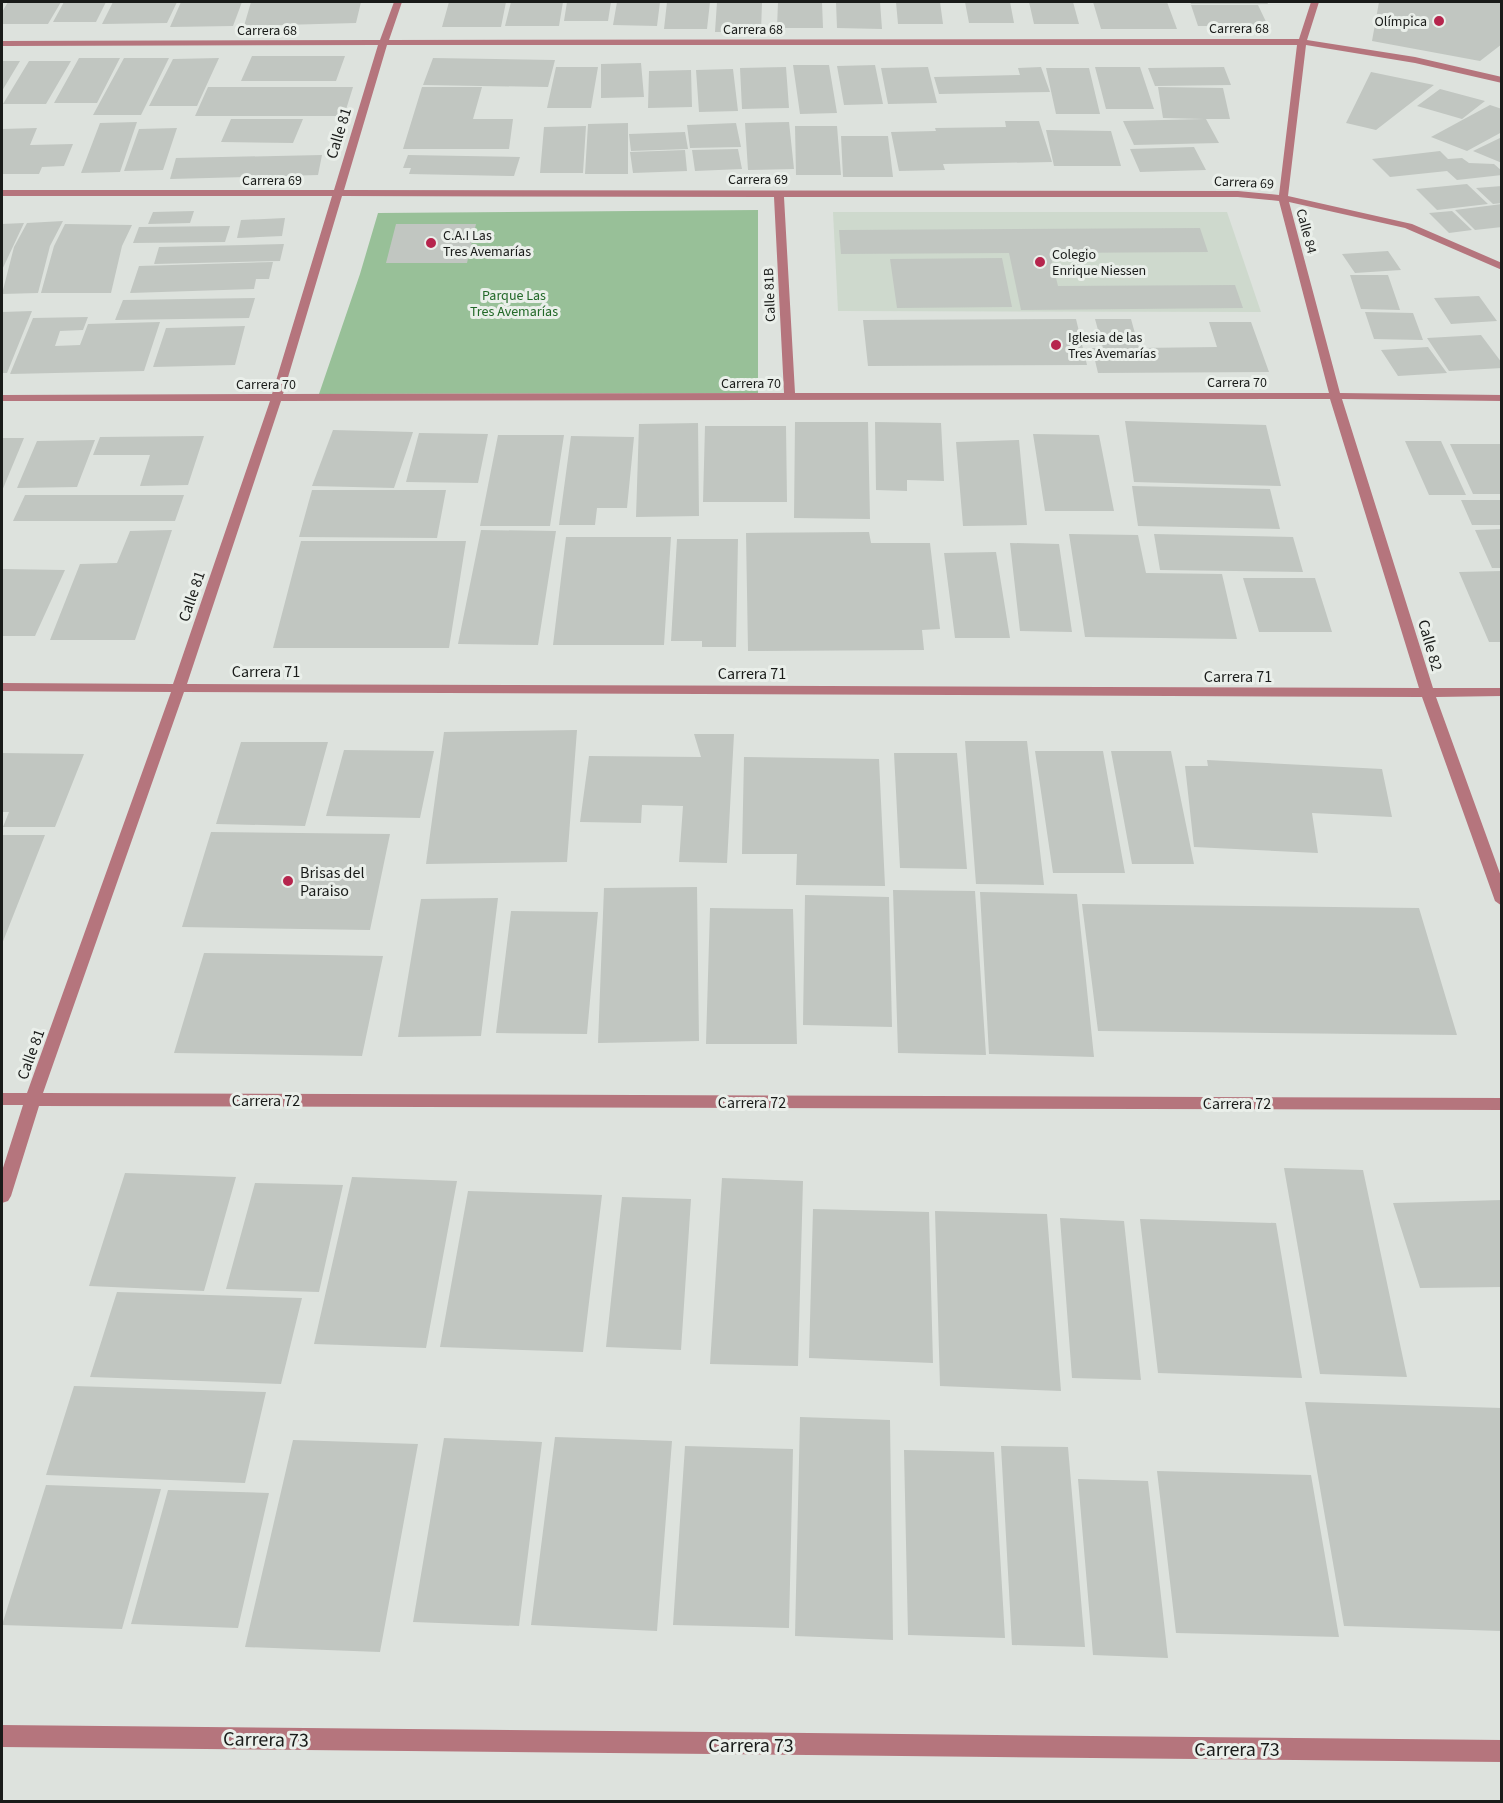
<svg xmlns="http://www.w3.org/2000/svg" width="1503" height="1803" font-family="'Source Sans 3',sans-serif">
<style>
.built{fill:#ced9cd}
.green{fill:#98c098}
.building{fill:#c1c6c1}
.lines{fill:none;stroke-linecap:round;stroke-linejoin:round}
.minor{fill:#b5757d;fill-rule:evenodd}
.poi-dot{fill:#b6254d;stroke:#eaefea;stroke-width:2}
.labels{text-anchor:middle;stroke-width:6;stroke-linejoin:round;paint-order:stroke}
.far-poi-label{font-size:14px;fill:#191b19;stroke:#eaefea;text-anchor:start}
.far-street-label{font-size:14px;fill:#191b19;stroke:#eaefea}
.far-park-label{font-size:14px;fill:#226828;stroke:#eaefea}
.street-label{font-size:16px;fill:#191b19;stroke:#eaefea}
.poi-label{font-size:16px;fill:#191b19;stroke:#eaefea;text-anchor:start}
.near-street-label{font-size:20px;fill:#191b19;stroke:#eaefea}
</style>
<rect width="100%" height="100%" fill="#dde2dd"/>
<path class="built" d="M833,212H1227L1261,312L838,311Z"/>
<path class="green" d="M758,210V393L319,394L360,274L378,213Z"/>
<path class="building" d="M8,2H61L48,24H2V12Z
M64,2H106L96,22H53Z
M113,2H177L167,23L102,24Z
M181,2H242L233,26L170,27Z
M251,2H361L356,23L244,26Z
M449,2H506L501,27H442Z
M511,2H563L559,26H505Z
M567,2H611L608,21H564Z
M617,2H660L657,26L613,25Z
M667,2H710L707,29H664Z
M717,2H762L761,32H715Z
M778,2H822L823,28H777Z
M836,2H880L882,29L837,28Z
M896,2H940L943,24H898Z
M965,2H1010L1014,23H969Z
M1029,2H1073L1079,24H1034Z
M1093,2H1167L1177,29H1101Z
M1190,2H1267L1268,4H1191Z
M1379,2H1502V44L1480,61L1372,41Z
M1191,5H1258L1268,26H1198Z
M252,56H345L336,81H241Z
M79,58H120L97,103H54Z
M124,58H169L141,115H93Z
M219,58L197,106H149L173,59Z
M433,58L555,60L548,87L423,85Z
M2,61H20L2,91Z
M29,61H71L46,104H3Z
M641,63L644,97L601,98V64Z
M793,65H829L837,113L800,114Z
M875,65L883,104L844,105L837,66Z
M556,67H598L591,108H547Z
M786,67L789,108L742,109L740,68Z
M928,67L937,103L888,104L881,68Z
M1041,67L1050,92L939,94L934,77L1020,75L1018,68Z
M1095,67H1140L1154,109H1106Z
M1224,67L1231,85L1155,86L1148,68Z
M1046,68H1089L1100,114H1056Z
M733,69L738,111L699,112L696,70Z
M691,70L692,107L648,108L649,71Z
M1371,72L1434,85L1376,130L1346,123Z
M208,87H353L344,116H195Z
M422,87H482L473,119H513L509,149H403Z
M1158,87L1223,88L1230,119H1206L1219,143L1134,145L1123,121L1204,119L1163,118Z
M1440,89L1485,101L1462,119L1417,106Z
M1490,105L1502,109V132L1467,151L1431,137Z
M231,119H303L293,143L221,142Z
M1005,121H1039L1052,162L943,164L945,170L899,171L891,132L936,131L935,128L1006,127Z
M137,122L120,172L81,173L100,123Z
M789,122L794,169L748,170L745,123Z
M628,123V174H585L588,124Z
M736,123L741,147L690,148L687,125Z
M586,126L583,173H540L544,127Z
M795,126H837L841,175H796Z
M37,128L30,145L73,144L64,166L42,167L39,174H2V129Z
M177,128L163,170L124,171L139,129Z
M1046,130L1111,131L1121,166H1054Z
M685,132L688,149L631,151L629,134Z
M841,136H888L893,177H843Z
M1502,137V163L1473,151Z
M1194,147L1206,170L1140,172L1130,149Z
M738,149L742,169L695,171L692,150Z
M685,150L687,171L633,173L630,152Z
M1440,151L1448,159L1462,158L1469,163L1494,164L1502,171V175L1457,180L1447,171L1390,177L1372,159Z
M322,155L318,175L170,179L176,158Z
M408,155L520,157L514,176L409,174L411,168H403Z
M1467,184L1488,204L1437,210L1416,189Z
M1502,186V203L1493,204L1476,188Z
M1502,204V227L1475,230L1455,210Z
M194,211L190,223L148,224L153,212Z
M1452,211L1472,230L1449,233L1429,213Z
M285,218L282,236L237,238L241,220Z
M63,221L50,246L38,293L2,294L14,247L27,223Z
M24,223L2,270V224Z
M65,224L132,225L122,246L111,293H41L54,246Z
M396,224H476L467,263H386Z
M230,226L225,242L133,243L139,227Z
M1200,228L1208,252L1050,253L1058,286L1235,285L1243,308L1021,310L1009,253L841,254L839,230Z
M284,244L280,261L154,264L159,247Z
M1388,251L1401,270L1355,273L1342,254Z
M1002,258L1012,307L897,308L890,259Z
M273,262L269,279H256L254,289L130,293L139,266Z
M1350,275H1388L1400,310L1361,309Z
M1479,296L1497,321L1451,324L1434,298Z
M255,298L249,318L115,320L123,300Z
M32,311L7,373H2V312Z
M1365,312L1413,313L1423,340L1374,339Z
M88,317L83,330L60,331L55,346L80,345L88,324L160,322L144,371L10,374L33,318Z
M1076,319L1087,365L868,366L863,320Z
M1095,319H1131L1139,348L1217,347L1209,322H1251L1269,372L1098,373L1092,348H1103Z
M245,326L235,365L153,367L166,328Z
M1481,335L1502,363V368L1449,371L1427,338Z
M1428,347L1447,373L1398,376L1381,350Z
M1125,421L1266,425L1281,486L1134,482Z
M795,422H868L870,519L794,518Z
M875,422L941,423L944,481L907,480V491L876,490Z
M698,423L699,516L636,517L639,424Z
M705,426H786L787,502H703Z
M333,430L413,432L394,488L312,486Z
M419,433L488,434L478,483L406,482Z
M1033,434L1099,435L1114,511H1045Z
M498,435H564L550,526H480Z
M204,436L188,485L140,486L150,455H93L100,437Z
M571,436L634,437L627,508H597L595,525H559Z
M2,438H24L2,491Z
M95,440L77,487L17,488L37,441Z
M1019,440L1027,525L963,526L956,442Z
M1405,441H1441L1466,495H1429Z
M1450,444H1502V494H1473Z
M1132,486L1270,489L1280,529L1138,526Z
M312,490H446L437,538L299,537Z
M25,495H184L175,521H13Z
M1461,500H1502V525H1472Z
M1502,529V568H1492L1475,530Z
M172,530L135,640H50L80,564L117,563L130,531Z
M481,530L556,531L538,645L458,644Z
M869,532L871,543H930L940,629L922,630L924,650L748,651L746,533Z
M1069,534L1138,535L1146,573L1222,574L1237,639L1085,637Z
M1154,534L1293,537L1303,572L1160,570Z
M566,537H671L664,645H553Z
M677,539H738L736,647H702V641H671Z
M301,541H466L449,648H273Z
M1010,543L1059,544L1072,632L1020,631Z
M996,552L1010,638H955L944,553Z
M2,569L65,570L35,636H2Z
M1502,571V642H1489L1459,572Z
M1243,578H1315L1332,632H1259Z
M577,730L567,862L426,864L444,732Z
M694,734H734L727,863L679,862L683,806L642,805L641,823L580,822L589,756L701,757Z
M965,741H1027L1044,885L976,884Z
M241,742H328L305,826L216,824Z
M344,750L434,751L420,818L326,816Z
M1035,751H1103L1125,873H1053Z
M1111,751H1171L1194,864H1132Z
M2,753L84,754L55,827H3L9,812H2Z
M894,753H957L967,869L900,868Z
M744,757L879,759L885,886L796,885L797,854H742Z
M1207,760L1382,769L1392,817L1312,813L1318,853L1194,847L1185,766H1208Z
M211,832L390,834L370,930L182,927Z
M2,835H45L2,944Z
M697,887L699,1041L598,1043L604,888Z
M893,890L975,891L986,1055L898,1053Z
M980,892L1077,894L1094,1057L989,1054Z
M805,895L889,897L892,1027L803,1025Z
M498,898L481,1036L398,1037L421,899Z
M1082,904L1419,908L1457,1035L1098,1031Z
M710,908L793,909L797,1044H706Z
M511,911L598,912L587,1034L496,1033Z
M204,953L383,956L362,1056L174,1053Z
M1284,1168L1363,1170L1407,1377L1320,1374Z
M125,1173L236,1177L204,1291L89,1286Z
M352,1177L457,1181L426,1348L314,1344Z
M722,1178L803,1181L798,1366L710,1364Z
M255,1183L343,1185L319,1292L226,1289Z
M468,1191L602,1195L583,1352L440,1347Z
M622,1197L691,1199L681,1350L606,1347Z
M1502,1200V1287L1420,1288L1393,1203Z
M813,1209L929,1212L933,1363L809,1358Z
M935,1211L1047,1214L1061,1391L940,1386Z
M1060,1218L1124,1221L1141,1380L1072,1378Z
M1140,1219L1276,1223L1302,1378L1158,1373Z
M117,1292L302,1298L281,1384L90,1377Z
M74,1386L266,1392L245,1483L46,1475Z
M1305,1402L1502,1408V1631L1344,1626Z
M800,1417L890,1420L893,1640L795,1636Z
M555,1437L672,1441L657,1631L531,1625Z
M444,1438L542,1442L519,1626L413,1622Z
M293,1440L418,1444L380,1652L245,1647Z
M685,1446L793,1449L789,1628L673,1625Z
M1001,1446L1068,1447L1085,1647L1012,1645Z
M904,1450L994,1452L1005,1638L908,1635Z
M1157,1471L1311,1475L1339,1637L1176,1633Z
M1078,1479L1148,1481L1168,1658L1093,1655Z
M46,1485L161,1489L122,1629L2,1625Z
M168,1490L269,1493L238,1628L131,1624Z"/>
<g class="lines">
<path class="minor" d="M394,2H402L389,40L1299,39L1311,2H1319L1307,40L1415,57L1502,77V83L1415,63L1306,45L1288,196L1412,224L1502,263V270L1405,228L1289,202L1340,393L1502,395V401L1342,399L1433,688H1502V696L1436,697L1502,879V906L1495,901L1422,697L184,692L43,1093L1502,1098V1110L39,1106L11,1196L8,1201L2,1203V1171L23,1105H2V1093H27L171,692L2,691V683L173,684L270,401H2V395L272,394L332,196H2V190H334L378,45L2,46V41L380,40ZM387,45H1297L1279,195L1238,191L344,190ZM342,196L774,197L784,393L283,394ZM784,197H1238L1279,201L1329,393H795ZM1330,399L1419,688L187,684L281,401Z
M2,1725L1502,1740V1762L2,1747Z"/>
</g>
<g class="poi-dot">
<circle cx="1439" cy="21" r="6"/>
<circle cx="431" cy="243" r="6"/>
<circle cx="1040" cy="262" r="6"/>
<circle cx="1056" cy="345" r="6"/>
<circle cx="288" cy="881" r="6"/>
</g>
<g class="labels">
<g class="far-poi-label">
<text x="1427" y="26" text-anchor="end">Olímpica</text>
<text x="443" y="240">C.A.I Las<tspan x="443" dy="16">Tres Avemarías</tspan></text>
<text x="1052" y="259">Colegio<tspan x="1052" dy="16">Enrique Niessen</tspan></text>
<text x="1068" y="342">Iglesia de las<tspan x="1068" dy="16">Tres Avemarías</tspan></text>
</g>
<g class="far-street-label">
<text x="1239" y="33">Carrera 68</text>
<text x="753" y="34">Carrera 68</text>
<text x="267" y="35">Carrera 68</text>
<text x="758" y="184">Carrera 69</text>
<text x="272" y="185">Carrera 69</text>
<text transform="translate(1244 182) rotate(3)" y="5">Carrera 69</text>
<text transform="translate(1307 231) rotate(75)" y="5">Calle 84</text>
<text transform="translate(769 295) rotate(-92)" y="5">Calle 81B</text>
<text x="1237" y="387">Carrera 70</text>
<text x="751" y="388">Carrera 70</text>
<text x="266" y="389">Carrera 70</text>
</g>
<g class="far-park-label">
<text x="514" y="300">Parque Las<tspan x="514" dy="16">Tres Avemarías</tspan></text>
</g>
<g class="street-label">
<text transform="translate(338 133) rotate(-73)" y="6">Calle 81</text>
<text transform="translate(191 596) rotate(-71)" y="6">Calle 81</text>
<text transform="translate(1431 645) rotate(74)" y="6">Calle 82</text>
<text x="266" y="677">Carrera 71</text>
<text x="752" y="679">Carrera 71</text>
<text x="1238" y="682">Carrera 71</text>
<text transform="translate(30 1054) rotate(-70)" y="6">Calle 81</text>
<text x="266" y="1106">Carrera 72</text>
<text x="752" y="1108">Carrera 72</text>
<text x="1237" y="1109">Carrera 72</text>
</g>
<g class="poi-label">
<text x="300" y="878">Brisas del<tspan x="300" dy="18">Paraiso</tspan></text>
</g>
<g class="near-street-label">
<text transform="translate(266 1739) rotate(1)" y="7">Carrera 73</text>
<text x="751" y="1752">Carrera 73</text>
<text x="1237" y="1756">Carrera 73</text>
</g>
</g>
<rect width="1503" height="1803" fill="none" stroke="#191b19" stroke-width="6"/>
</svg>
